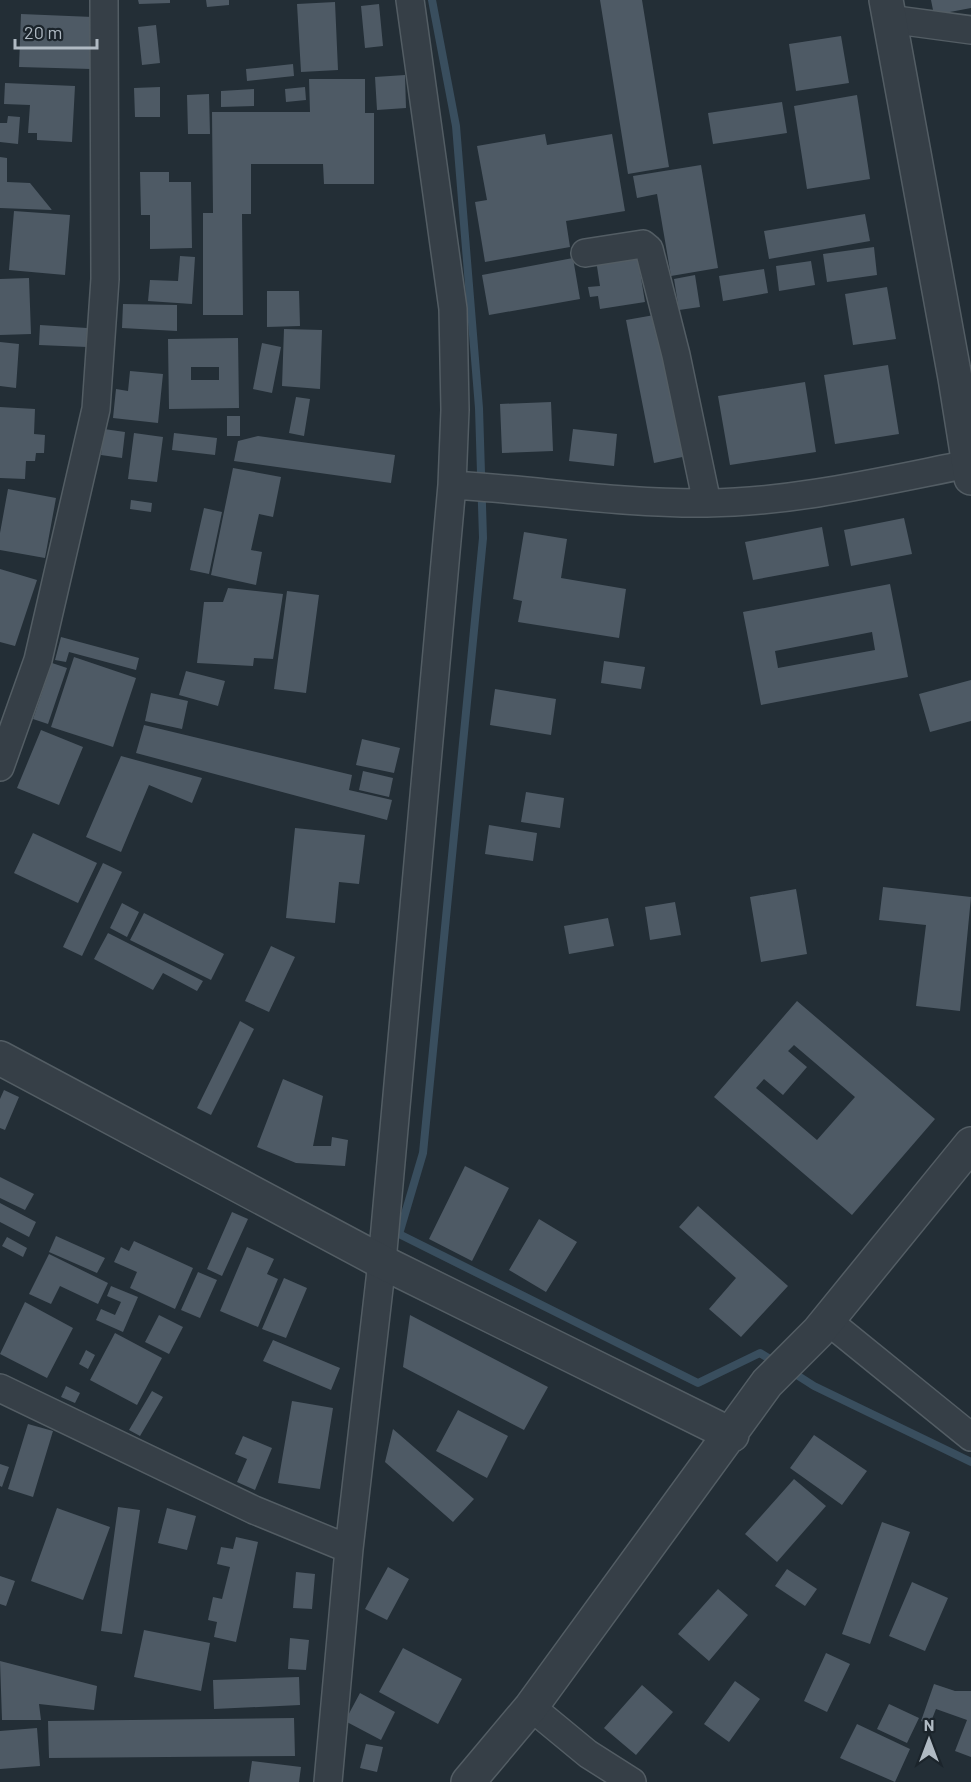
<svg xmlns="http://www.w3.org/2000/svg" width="971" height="1782" font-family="Barlow,sans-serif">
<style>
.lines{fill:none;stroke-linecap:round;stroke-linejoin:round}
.stream{stroke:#394e5e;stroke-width:8}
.building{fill:#4e5a65;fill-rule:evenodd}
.minor-casing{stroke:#535d64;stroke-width:30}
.tertiary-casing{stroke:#535d64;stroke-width:36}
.minor{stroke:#363f47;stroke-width:27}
.tertiary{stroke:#363f47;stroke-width:33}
</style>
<rect width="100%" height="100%" fill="#232e36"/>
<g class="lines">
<path class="stream" d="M432,0L456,126L479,408L483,538L423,1153L399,1234L698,1383L760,1353L778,1364
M789,1370L814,1386L971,1462"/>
</g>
<path class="building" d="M138,0H170V3L139,4Z
M206,0H229V5L207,7Z
M600,0H642L669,167L628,174Z
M931,0H971V8L934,15Z
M335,2L338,70L301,72L297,4Z
M379,4L383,46L365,48L361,6Z
M21,14L93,17L91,69L19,67Z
M156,25L160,63L142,65L138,27Z
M841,36L849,83L796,91L789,44Z
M293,64L294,76L247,81L246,69Z
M405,75L406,108L377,110L375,77Z
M309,79H365V113H374V184H324L323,164H251V214H242L243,315H203V213H213L212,112H310Z
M5,83L75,86L72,142L37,140V133H28L30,105L4,104Z
M160,87V117H135L134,88Z
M305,87L306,100L286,102L285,89Z
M254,89V106L221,107V91Z
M209,94L210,134H188L187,95Z
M857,95L870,179L807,189L794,106Z
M782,102L787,133L713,144L708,113Z
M8,116L20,117L18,144L0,142V123H7Z
M545,134L547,145L612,134L625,211L566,221L570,247L485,262L475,202L487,200L477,146Z
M0,157L7,158V182L30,183L52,210L0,208Z
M701,165L718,268L671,276L657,194L637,198L633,176Z
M140,172H169V182H191L192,248L150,249V215H141Z
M14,211L70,215L65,275L9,270Z
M865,214L870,241L769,259L764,231Z
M874,247L877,275L827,282L823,254Z
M637,253L645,302L600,309L598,296L590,297L588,287L600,286L596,260Z
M180,256L195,257L192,304L148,301L150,280L178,281Z
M573,258L580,299L489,315L482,275Z
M811,261L815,285L779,291L776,266Z
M764,269L768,293L723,301L719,276Z
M695,275L700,307L679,310L674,279Z
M29,278L31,334L0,335V279Z
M887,287L896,339L853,345L845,294Z
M267,291H299L300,326L267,327Z
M123,304L177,305V331L122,328Z
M660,314L687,456L654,463L626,320Z
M40,325L87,328V347L39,345Z
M284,329L322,330L320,389L282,386Z
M238,338L239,408L169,409L168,339ZM191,367H219V380H191Z
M0,342L19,344L16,388L0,386Z
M262,343L281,347L272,393L253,389Z
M888,365L899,434L835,444L824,375Z
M130,371L163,374L158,423L113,418L116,389L128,391Z
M805,382L816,452L730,465L718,396Z
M296,397L310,399L304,436L289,433Z
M551,402L553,451L502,453L500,404Z
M0,407L35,409L34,434L45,435L44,453H36L35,461H26L25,479L0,478Z
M227,416H240V436H227Z
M104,429L125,432L122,458L101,455Z
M573,429L617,434L614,466L569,461Z
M134,433L163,437L157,482L128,479Z
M174,433L217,438L215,455L172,450Z
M258,436L395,455L391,483L234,461L238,441Z
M233,468L281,477L273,517L259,514L251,550L262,552L256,585L211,575Z
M8,489L56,498L45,558L0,550V533Z
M131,500L152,503L151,512L130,509Z
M204,508L222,512L209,574L190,570Z
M904,518L912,554L851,566L844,530Z
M822,527L829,566L753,580L745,542Z
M524,532L567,539L561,578L626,589L619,638L518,622L522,601L513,599Z
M0,569L37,580L15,646L0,642Z
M890,584L908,677L761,705L743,612ZM872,632L875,650L778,668L775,651Z
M228,588L283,594L273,659L254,658L253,666L197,663L204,602H223Z
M287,591L319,595L306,693L274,689Z
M61,637L139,658L136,670L69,652L66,662L55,660Z
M74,657L136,678L113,747L51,727Z
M604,661L645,667L641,689L601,683Z
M52,663L67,668L48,724L33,719Z
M186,671L225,681L218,706L179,695Z
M971,680V721L930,732L919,694Z
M495,689L556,699L551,735L490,725Z
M151,693L188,701L182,729L145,721Z
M144,725L352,775L349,790L392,800L387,820L136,753Z
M41,730L83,747L59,805L17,788Z
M362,739L400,748L394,773L356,765Z
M121,756L202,778L192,803L149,785L121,852L86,837Z
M363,771L393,778L389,797L359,790Z
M526,792L564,798L560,828L521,822Z
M489,825L537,833L533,861L485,854Z
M295,828L365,835L359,884L339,882L335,923L286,918Z
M33,833L97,863L78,903L14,873Z
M103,863L122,872L82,956L63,947Z
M883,887L971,897L960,1011L916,1006L926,925L879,920Z
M796,889L807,954L761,962L750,897Z
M675,902L681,935L650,940L645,907Z
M122,903L139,912L127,937L110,928Z
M144,913L224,954L211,980L130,940Z
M608,918L614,946L569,954L564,926Z
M108,933L203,981L197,991L163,973L153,990L94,959Z
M271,946L295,957L269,1012L245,1001Z
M797,1001L935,1119L852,1215L714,1097ZM794,1045L855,1097L817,1140L756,1088L764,1079L783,1095L807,1067L788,1051Z
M240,1021L254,1029L211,1115L197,1108Z
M283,1079L323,1096L313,1146H331L332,1137L348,1140L345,1166L296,1163L257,1147Z
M4,1090L19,1097L5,1130L0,1128V1099Z
M465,1166L509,1188L472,1261L429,1239Z
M0,1177L34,1194L25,1210L0,1198Z
M0,1203L36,1222L29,1237L0,1222Z
M698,1206L788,1286L741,1337L709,1309L736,1278L679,1227Z
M232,1212L248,1219L222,1276L207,1269Z
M539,1219L577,1242L546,1292L509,1270Z
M56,1236L105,1258L97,1273L49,1252Z
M7,1237L27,1248L23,1257L2,1246Z
M134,1241L193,1268L175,1309L130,1288L137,1272L114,1262L121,1247L129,1251Z
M247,1247L274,1259L267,1274L278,1279L258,1327L220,1311Z
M49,1254L108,1283L98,1304L60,1286L51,1304L29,1294Z
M198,1272L217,1280L200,1318L181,1310Z
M284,1278L307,1288L286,1338L262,1329Z
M111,1286L138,1297L123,1332L96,1320L101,1309L115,1315L121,1302L107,1296Z
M25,1302L73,1328L47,1378L0,1354Z
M159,1315L183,1327L169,1354L145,1342Z
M410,1315L548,1387L524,1430L403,1367Z
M115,1333L162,1358L137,1405L90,1380Z
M273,1340L340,1368L331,1390L263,1361Z
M86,1350L95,1355L88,1369L79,1364Z
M66,1386L80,1393L75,1403L61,1397Z
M152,1391L163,1397L140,1436L129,1430Z
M292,1401L333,1408L320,1489L278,1483Z
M458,1410L508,1436L487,1478L436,1451Z
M28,1424L53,1431L33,1497L8,1489Z
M393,1429L474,1499L453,1522L385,1462Z
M814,1435L867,1471L842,1505L790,1468Z
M243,1436L272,1448L255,1490L237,1482L247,1459L235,1454Z
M0,1464L9,1467L2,1487L0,1486Z
M794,1479L826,1506L777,1562L745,1534Z
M118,1507L140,1510L122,1634L101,1631Z
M57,1508L110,1527L83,1600L31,1581Z
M167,1508L196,1516L187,1550L158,1543Z
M882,1522L910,1532L870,1644L842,1634Z
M236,1537L258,1542L236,1642L214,1637L217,1622L208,1620L213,1597L222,1599L230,1567L217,1564L221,1547L233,1549Z
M388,1567L409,1579L387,1620L365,1609Z
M787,1569L817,1589L805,1606L775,1586Z
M296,1572L315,1574L312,1609L293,1608Z
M0,1576L15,1581L6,1606L0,1604Z
M912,1582L948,1598L925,1651L889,1636Z
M718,1589L748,1615L709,1661L678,1634Z
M144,1630L210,1643L201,1691L134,1677Z
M290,1638L309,1640L306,1670L288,1669Z
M403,1648L462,1679L438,1724L379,1692Z
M826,1653L850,1664L827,1712L804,1701Z
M0,1661L97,1686L94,1710L39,1704L41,1720H2Z
M299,1677L300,1705L214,1709L213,1680Z
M735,1681L760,1699L729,1742L704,1724Z
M934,1684L955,1691H971V1757L955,1751L967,1720L936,1709L930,1724L921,1721Z
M642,1685L673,1712L636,1755L604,1728Z
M360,1693L395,1712L381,1740L345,1721Z
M889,1704L919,1718L907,1743L877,1729Z
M294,1718L295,1756L49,1758L48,1721Z
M857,1724L910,1749L895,1782L840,1758Z
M37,1728L40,1766L0,1769V1731Z
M366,1744L383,1747L377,1772L360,1768Z
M252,1761L301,1767L299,1782H249Z"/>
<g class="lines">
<defs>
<path id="minor" d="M889,19L971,30
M585,253L643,244L649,249L676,355L707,503
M452,485C537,490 622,504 707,503C796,502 882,481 969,464
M0,767L38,660L96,409L105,279L104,0
M828,1321L971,1437
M0,1388L254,1510L349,1549
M531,1707L588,1754L632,1782
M328,1782L349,1549L382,1262L452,485L455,410L453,309L410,0"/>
<path id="tertiary" d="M886,0L955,378L971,478
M0,1058L382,1262L732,1435
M468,1782L531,1707L767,1383L818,1332L971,1144"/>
</defs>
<use href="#minor" class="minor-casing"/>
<use href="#tertiary" class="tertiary-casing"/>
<use href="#minor" class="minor"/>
<use href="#tertiary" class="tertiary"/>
</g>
<g transform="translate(929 1740)" stroke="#1b242b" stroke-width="4.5" paint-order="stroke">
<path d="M0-4.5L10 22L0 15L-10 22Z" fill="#b0bac3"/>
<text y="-9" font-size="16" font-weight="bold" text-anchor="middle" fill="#b0bac3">N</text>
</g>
<path d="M15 39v9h82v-9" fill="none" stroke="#b0bac3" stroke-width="3"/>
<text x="24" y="39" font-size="18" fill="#b0bac3" stroke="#1b242b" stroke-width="4.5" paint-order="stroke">20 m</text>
</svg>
